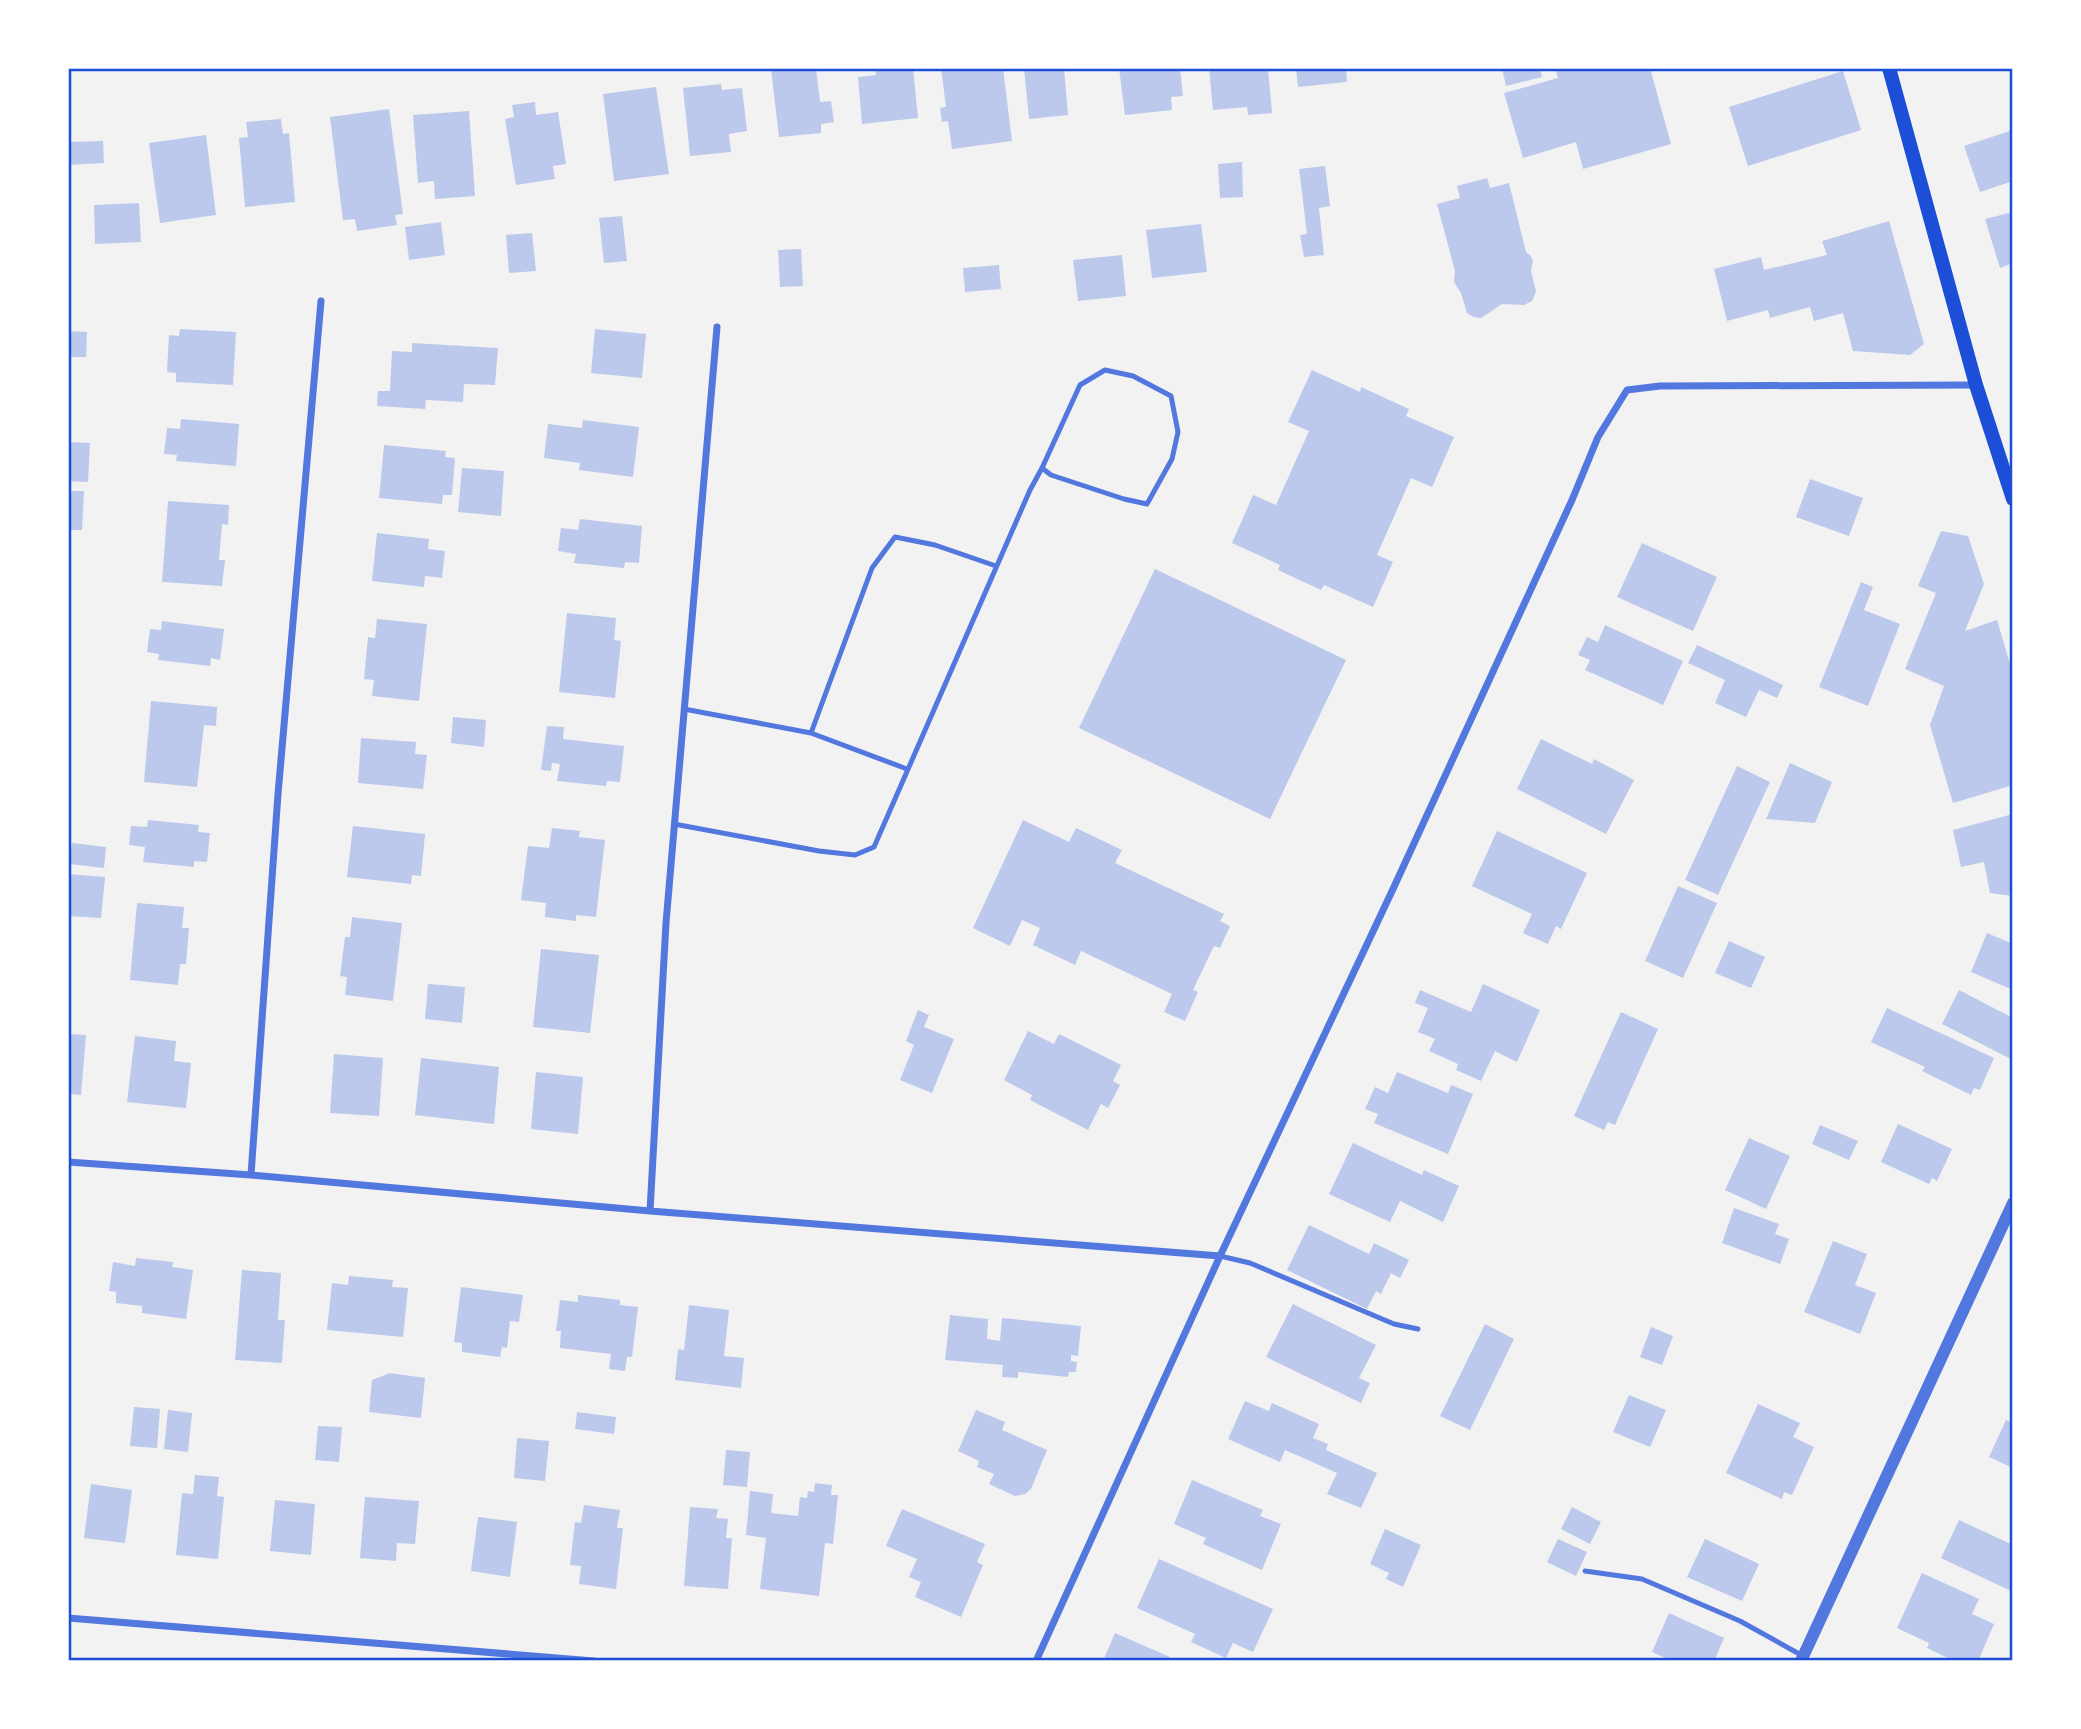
<svg xmlns="http://www.w3.org/2000/svg" width="2081" height="1729" font-family="'Public Sans',sans-serif">
<style>
.building{fill:#bdc9ec}
.lines{fill:none;stroke-linecap:round;stroke-linejoin:round}
.service{stroke:#5277de;stroke-width:5}
.minor{stroke:#5277de;stroke-width:7}
.tertiary{stroke:#5277de;stroke-width:12}
.secondary{stroke:#1d4ed8;stroke-width:14}
.neatline{fill:none;stroke:#1d4ed8;stroke-width:2.5}
</style>
<rect width="100%" height="100%" fill="#f2f2f2"/>
<path class="building" d="M816,68L820,102L831,101L834,122L821,124V133L779,137L771,69Z
M875,68H892V71L913,68L918,118L862,124L858,77L876,75Z
M941,68H1003L1012,141L952,149L948,121L942,122L940,108L946,107Z
M1024,68H1064L1068,115L1029,119Z
M1119,68H1180L1183,96L1171,97L1172,110L1125,115Z
M1209,68H1268L1272,113L1248,115L1247,107L1213,110Z
M1296,68H1346L1347,82L1298,87Z
M1502,68H1540L1542,77L1506,86Z
M1555,68H1650L1671,144L1583,169L1576,142L1523,158L1504,93L1558,78Z
M1843,71L1861,130L1748,166L1729,107Z
M721,84L722,90L742,88L747,131L729,134L731,152L690,156L683,88Z
M656,87L669,174L614,181L603,94Z
M535,102L536,115L558,112L566,164L553,166L555,179L516,185L505,119L514,117L512,105Z
M389,109L403,214L395,215L397,225L357,231L355,219L343,220L330,117Z
M469,111L475,196L435,199L434,181L418,183L413,115Z
M281,119L283,134L289,133L295,202L245,207L239,138L248,137L246,122Z
M2013,130V181L1980,192L1964,146Z
M206,135L216,215L160,223L149,143Z
M103,141L104,163L68,165V142Z
M1242,162L1243,197L1220,198L1218,164Z
M1325,166L1330,206L1319,208L1324,255L1304,257L1300,235L1307,234L1299,169Z
M1487,178L1490,188L1509,183L1526,252L1530,255L1533,261L1531,271L1536,291L1532,301L1524,305L1502,304L1481,318L1474,317L1467,313L1461,293L1454,282L1455,271L1437,204L1460,198L1457,186Z
M139,203L141,242L95,244L94,205Z
M2013,212V263L2000,268L1985,219Z
M622,216L627,261L604,263L599,218Z
M1889,221L1924,344L1910,355L1853,351L1843,313L1814,321L1810,307L1770,318L1768,310L1727,321L1714,269L1761,257L1764,270L1827,255L1822,241Z
M441,222L445,255L409,260L405,227Z
M1201,224L1207,272L1152,278L1146,230Z
M532,233L536,271L509,273L506,235Z
M801,249L803,286L780,287L778,250Z
M1122,255L1126,296L1078,301L1073,260Z
M999,265L1001,289L965,292L963,268Z
M180,329L236,332L233,385L176,382V373L167,372L169,335L179,336Z
M595,329L646,334L642,378L591,373Z
M68,331L87,332L86,357H68Z
M412,343L498,348L495,385L464,384L463,402L426,400L425,409L377,406L378,391H390L392,351L412,352Z
M1312,370L1360,392L1361,387L1409,409L1406,416L1454,437L1432,487L1411,478L1377,555L1393,562L1373,607L1324,585L1321,590L1278,570L1280,565L1232,543L1253,495L1276,505L1309,431L1288,422Z
M181,419L239,424L236,466L176,461L177,455L164,454L167,428L180,429Z
M583,420L639,427L633,477L579,470L580,463L544,458L548,424L582,428Z
M68,442L90,443L88,482L68,481Z
M384,445L446,451L445,457L455,458L452,495H443L442,504L379,498Z
M462,468L504,471L501,516L458,512Z
M1810,479L1863,498L1849,536L1796,517Z
M68,491H84L82,530H68Z
M168,501L229,505L228,525L222,524L219,560H225L222,586L162,582Z
M580,519L642,526L639,563L625,562L624,568L574,563L576,554L558,551L561,528L578,530Z
M1941,531L1968,536L1984,584L1965,631L1997,620L2013,674V785L1953,803L1930,725L1944,686L1905,669L1936,593L1918,586Z
M377,533L429,539L428,549L445,551L442,578L425,576L424,587L372,581Z
M1642,543L1717,577L1693,631L1617,597Z
M1155,569L1346,660L1270,819L1079,728Z
M1861,582L1873,587L1864,610L1900,624L1868,706L1819,687Z
M567,613L616,618L614,640L621,641L615,698L559,692Z
M377,619L427,624L419,701L372,696L374,680L364,679L368,637L375,638Z
M162,621L224,629L220,660L211,658L210,666L158,660L159,654L147,652L150,629L161,630Z
M1605,625L1683,661L1663,705L1585,670L1590,660L1578,655L1587,637L1598,642Z
M1697,645L1783,685L1777,698L1759,690L1746,717L1715,703L1725,680L1688,663Z
M151,701L217,707L216,726L204,725L197,787L144,782Z
M453,717L486,720L484,747L451,743Z
M547,726L564,727L563,739L624,746L620,782L607,781L606,786L557,781L560,764L552,763L551,771L541,770Z
M361,738L416,742L415,754L427,755L423,789L358,783Z
M1541,739L1592,764L1594,759L1634,780L1606,834L1517,789Z
M1790,763L1832,782L1815,823L1766,819Z
M1737,766L1770,782L1718,895L1685,880Z
M2013,814V896L1990,893L1984,862L1961,867L1953,830Z
M148,820L199,825L198,832L210,833L207,862L194,861V867L143,862L145,847L129,845L131,826L147,827Z
M1023,820L1069,842L1076,828L1122,850L1115,863L1224,914L1220,921L1230,926L1220,948L1214,946L1193,990L1198,992L1185,1021L1164,1012L1172,994L1081,951L1075,965L1033,945L1040,928L1022,920L1010,946L973,928Z
M353,826L425,834L421,876L412,875L411,884L347,877Z
M552,828L580,831L579,837L605,840L596,917L576,915V921L545,917L546,903L521,900L528,846L549,848Z
M1497,831L1587,873L1561,929L1556,926L1548,944L1523,933L1532,914L1472,886Z
M72,843L106,847L104,868L69,864Z
M68,874L105,877L101,918L68,916Z
M1678,886L1717,903L1683,978L1645,961Z
M137,903L184,907L182,928H189L186,964H180L178,985L130,980Z
M352,917L402,923L393,1001L345,995L347,977L340,976L345,937H350Z
M1987,933L2013,944V990L1971,972Z
M1729,941L1765,957L1751,988L1715,973Z
M541,949L599,955L590,1033L533,1027Z
M428,984L465,987L462,1023L425,1019Z
M1483,984L1540,1010L1517,1062L1495,1051L1481,1081L1456,1070L1458,1064L1429,1051L1435,1039L1418,1032L1428,1008L1415,1003L1420,990L1471,1012Z
M1959,990L2013,1018V1060L1942,1024Z
M1887,1008L1994,1058L1980,1090L1974,1088L1971,1095L1922,1071L1925,1067L1871,1042Z
M918,1010L929,1015L924,1027L954,1039L932,1093L900,1080L914,1045L906,1041Z
M1621,1012L1658,1029L1615,1125L1608,1122L1604,1130L1574,1116Z
M1028,1031L1054,1044L1059,1034L1121,1065L1113,1081L1120,1085L1108,1108L1101,1104L1088,1130L1030,1100L1032,1095L1004,1080Z
M68,1034L86,1035L81,1095L68,1094Z
M135,1036L176,1041L174,1061L191,1063L186,1108L127,1102Z
M334,1054L383,1058L379,1116L330,1113Z
M421,1058L499,1067L494,1124L415,1115Z
M536,1072L583,1077L578,1134L531,1129Z
M1397,1072L1448,1093L1451,1085L1473,1094L1448,1154L1374,1123L1378,1114L1365,1109L1375,1087L1388,1093Z
M1898,1124L1952,1149L1937,1181L1932,1178L1929,1184L1881,1162Z
M1820,1125L1858,1141L1849,1160L1812,1144Z
M1749,1138L1790,1156L1766,1209L1725,1190Z
M1353,1143L1422,1175L1424,1170L1459,1186L1443,1222L1400,1201L1390,1222L1329,1194Z
M1734,1208L1779,1224L1775,1234L1789,1239L1780,1264L1722,1243Z
M1309,1225L1369,1254L1374,1243L1409,1260L1400,1278L1391,1273L1381,1294L1376,1291L1367,1309L1287,1270Z
M1833,1241L1867,1254L1855,1285L1876,1293L1860,1334L1804,1312Z
M136,1258L173,1262L172,1267L193,1270L186,1319L142,1313V1306L116,1303V1292L109,1291L113,1262L135,1266Z
M242,1270L281,1273L278,1320H285L282,1363L235,1360Z
M349,1276L393,1280L392,1287L408,1288L403,1337L327,1330L332,1283L348,1285Z
M461,1287L523,1295L519,1322L510,1321L507,1348L502,1347L500,1357L462,1352V1343L454,1342Z
M578,1295L620,1300V1305L638,1307L632,1357H627L625,1371L609,1369L611,1354L560,1348L561,1331H556L560,1300L578,1302Z
M1293,1304L1376,1345L1359,1378L1370,1383L1361,1403L1266,1357Z
M689,1305L729,1310L724,1356L744,1358L741,1388L675,1380L678,1349L684,1350Z
M950,1315L988,1319L987,1339L1000,1341L1002,1318L1081,1326L1078,1356L1071,1355V1361L1077,1362L1076,1372H1069L1068,1377L1018,1372V1378L1002,1377L1003,1365L945,1360Z
M1485,1324L1514,1339L1470,1430L1440,1416Z
M1651,1327L1673,1336L1662,1365L1640,1357Z
M390,1373L425,1378L421,1418L369,1412L372,1380Z
M1629,1395L1666,1410L1650,1447L1613,1432Z
M1245,1401L1269,1411L1272,1403L1319,1424L1313,1438L1328,1444L1326,1450L1377,1473L1361,1508L1327,1494L1337,1473L1285,1450L1280,1462L1228,1439Z
M1758,1404L1800,1423L1793,1437L1814,1447L1792,1495L1784,1492L1782,1499L1726,1473Z
M134,1407L160,1409L157,1448L130,1446Z
M168,1410L192,1413L188,1452L164,1449Z
M976,1410L1005,1422L1002,1430L1047,1450L1031,1489L1025,1494L1015,1496L989,1484L994,1474L977,1467L979,1461L958,1451Z
M577,1412L616,1417L614,1434L575,1429Z
M2006,1420L2013,1423V1468L1989,1457Z
M318,1426L342,1427L339,1462L315,1460Z
M517,1438L549,1441L545,1481L514,1478Z
M726,1450L750,1452L747,1487L723,1485Z
M195,1475L219,1477L217,1496L224,1497L218,1559L176,1555L182,1493L193,1494Z
M1192,1480L1263,1510L1260,1516L1281,1524L1262,1570L1203,1544L1206,1538L1174,1524Z
M815,1483L832,1485L831,1495H838L833,1544L825,1543L819,1596L760,1589L766,1538L746,1535L750,1491L773,1494L771,1513L798,1516L800,1497L807,1498L808,1491L814,1492Z
M91,1484L132,1490L125,1543L84,1538Z
M365,1497L419,1501L415,1544L397,1543L396,1561L360,1558Z
M275,1500L315,1504L311,1555L270,1551Z
M584,1505L620,1510L617,1528H623L616,1589L579,1584L581,1566L570,1565L575,1522L581,1523Z
M690,1507L718,1509L716,1518L728,1519L726,1538H732L728,1589L684,1586Z
M1572,1507L1601,1522L1590,1544L1561,1529Z
M902,1509L985,1544L977,1562L983,1565L961,1617L915,1597L921,1582L909,1577L917,1559L886,1546Z
M478,1517L517,1522L510,1577L471,1571Z
M1959,1520L2013,1545V1592L1941,1558Z
M1385,1529L1421,1545L1403,1587L1386,1579L1389,1573L1370,1564Z
M1558,1539L1587,1552L1576,1576L1547,1562Z
M1705,1539L1759,1564L1742,1601L1687,1577Z
M1159,1559L1273,1609L1253,1652L1233,1643L1226,1658L1191,1642L1195,1634L1137,1608Z
M1922,1573L1979,1599L1972,1614L1994,1624L1978,1661H1954L1927,1648L1929,1643L1897,1628Z
M1669,1613L1724,1638L1714,1661H1672L1652,1652Z
M1115,1633L1170,1657L1168,1661H1103Z"/>
<g class="lines">
<path class="service" d="M684,709L811,733L907,769
M811,733L872,568L895,537L935,545L996,566
M674,824L819,851L855,855L874,847L1030,490L1042,468L1080,385L1105,370L1133,376L1171,396L1178,432L1172,459L1147,504L1124,499L1051,475L1042,468
M1220,1256L1250,1263L1394,1324L1418,1329
M1585,1571L1642,1579L1740,1621L1803,1656"/>
<path class="minor" d="M68,1162L251,1175L650,1211L1220,1256
M251,1175L278,794L321,301
M650,1211L666,923L717,327
M68,1618L594,1661
M1036,1661L1220,1256L1393,889L1572,500L1598,437L1627,390L1660,386L1976,385"/>
<path class="tertiary" d="M1801,1661L2013,1203"/>
<path class="secondary" d="M1889,68L1976,385L2013,499"/>
</g>
<rect width="2081" height="1729" fill="none" stroke="#ffffff" stroke-width="140"/>
<rect x="70" y="70" width="1941" height="1589" class="neatline"/>
</svg>
